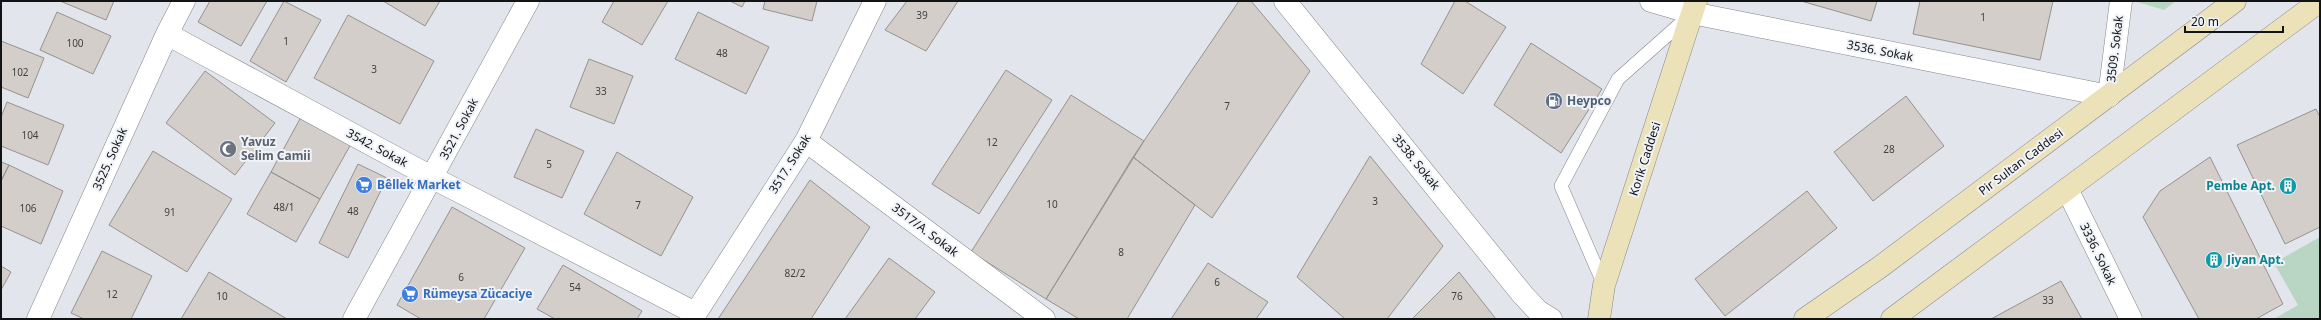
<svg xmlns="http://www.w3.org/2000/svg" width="2321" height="320" font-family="'Noto Sans',sans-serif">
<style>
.green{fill:#b8d6c3}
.building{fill:#d3ceca;stroke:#97928e}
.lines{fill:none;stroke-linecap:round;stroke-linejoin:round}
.service-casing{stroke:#83868b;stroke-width:14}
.minor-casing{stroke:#83868b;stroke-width:23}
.secondary-casing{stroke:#83868b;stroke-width:23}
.service{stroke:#fff;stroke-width:13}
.minor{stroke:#fff;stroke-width:22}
.secondary{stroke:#ece2ba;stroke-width:22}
.labels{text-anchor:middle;stroke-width:4;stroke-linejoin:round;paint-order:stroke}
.number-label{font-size:10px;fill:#424242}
.street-label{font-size:12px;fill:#121315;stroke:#eff3f8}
.service-label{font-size:12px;font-weight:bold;fill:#4e5e75;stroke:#eff3f8;text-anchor:start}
.worship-label{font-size:12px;font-weight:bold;fill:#5b616d;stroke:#eff3f8;text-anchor:start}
.shop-label{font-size:12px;font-weight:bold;fill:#366cbe;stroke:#eff3f8;text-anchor:start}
.culture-label{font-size:12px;font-weight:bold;fill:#0d838f;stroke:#eff3f8;text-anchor:end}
</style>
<rect width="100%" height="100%" fill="#e2e5eb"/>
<path class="green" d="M2134,1H2176L2164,10Z
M2320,237V319H2274L2298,305L2274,263Z"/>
<path class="building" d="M60,1H114L106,20Z
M210,1H267L241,46L198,22Z
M284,1L321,20L286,82L250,61Z
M383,1H440L425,26Z
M614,1H668L642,45L602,22Z
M730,1H745L742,7Z
M765,1H817L812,21L763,9Z
M907,1H958L926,51L885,30Z
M1239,1H1251L1310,71L1212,218L1133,157Z
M1455,1H1465L1506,27L1463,94L1421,64Z
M1801,1H1877L1871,21Z
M1920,1H2053L2040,60L1913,34Z
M57,12L111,36L93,74L40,50Z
M698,12L769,47L746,94L675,59Z
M348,15L434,61L400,124L314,78Z
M1,41L44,58L28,98L1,87Z
M1531,43L1602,89L1561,153L1494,105Z
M589,59L633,76L614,124L570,107Z
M1006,70L1052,100L979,214L932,184Z
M205,71L275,123L235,175L166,123Z
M1071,95L1144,141L1046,299L971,252Z
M1906,96L1944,146L1873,201L1834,152Z
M7,102L64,125L48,165L1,146V117Z
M2316,109L2320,117V227L2285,244L2237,145Z
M301,117L351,144L320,199L271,172Z
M536,129L584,151L562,198L514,177Z
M153,151L232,199L187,272L109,225Z
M617,152L693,197L661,256L584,214Z
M1370,156L1443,246L1387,319H1345L1297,277Z
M1133,157L1195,205L1127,319H1079L1046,299Z
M2210,157L2283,304L2256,319H2199L2143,217L2160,191Z
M1,162L9,165L1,181Z
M358,164L387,178L348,258L319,243Z
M9,165L63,191L41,244L1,226V181Z
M271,172L320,199L296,242L247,214Z
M810,180L870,227L811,319H718Z
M1807,191L1837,228L1725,316L1695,279Z
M452,207L525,248L484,319H421L397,305Z
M102,251L152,276L131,319H84L71,313Z
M889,258L935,292L915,319H845Z
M1208,263L1268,302L1256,319H1171Z
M563,265L642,311L637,319H555L537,309Z
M1,266L11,272L1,290Z
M209,272L287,319H181Z
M1459,272L1496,319H1412Z
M2061,281L2082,319H1991Z"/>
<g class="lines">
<defs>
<path id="service" d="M1604,285L1561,186L1618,79L1689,16"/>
<path id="minor" d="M1285,1L1523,295L1538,311L1551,319
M1651,1L1692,13L2109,96L2121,1
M167,34L433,178L695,313
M806,141L1044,319
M2067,189L2131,319
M38,319L167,34L184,1
M354,319L528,1
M692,319L806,141L875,1"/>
<path id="secondary" d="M1599,319L1604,285L1696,1
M1805,319L1880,267L2235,1
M1892,319L2320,1"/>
</defs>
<use href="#service" class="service-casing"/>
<use href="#minor" class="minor-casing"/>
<use href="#secondary" class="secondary-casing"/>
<use href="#service" class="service"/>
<use href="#minor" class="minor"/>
<use href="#secondary" class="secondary"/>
</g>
<defs>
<symbol id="fuel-disc" viewBox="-11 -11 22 22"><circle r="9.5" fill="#5c6f8a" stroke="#eff3f8"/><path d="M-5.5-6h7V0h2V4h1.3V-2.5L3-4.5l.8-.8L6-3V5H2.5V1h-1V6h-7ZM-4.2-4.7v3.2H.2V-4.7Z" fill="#fff"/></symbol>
<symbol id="mosque-disc" viewBox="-11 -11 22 22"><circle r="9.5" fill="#6b7280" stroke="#eff3f8"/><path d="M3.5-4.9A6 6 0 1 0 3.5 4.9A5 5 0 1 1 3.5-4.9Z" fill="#fff"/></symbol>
<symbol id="supermarket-disc" viewBox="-11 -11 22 22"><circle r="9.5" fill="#3f7fe0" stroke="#eff3f8"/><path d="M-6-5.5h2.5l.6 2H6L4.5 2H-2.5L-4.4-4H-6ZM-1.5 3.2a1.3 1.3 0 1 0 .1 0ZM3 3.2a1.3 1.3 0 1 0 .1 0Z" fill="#fff"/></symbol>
<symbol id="building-disc" viewBox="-11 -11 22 22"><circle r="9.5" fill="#0f9aa8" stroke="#eff3f8"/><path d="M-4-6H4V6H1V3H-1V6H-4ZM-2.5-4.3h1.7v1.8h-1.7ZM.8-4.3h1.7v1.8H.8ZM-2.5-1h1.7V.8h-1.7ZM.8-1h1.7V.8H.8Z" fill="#fff"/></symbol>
</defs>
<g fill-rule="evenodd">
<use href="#fuel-disc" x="1544" y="91" width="20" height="20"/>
<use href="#mosque-disc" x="218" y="139" width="20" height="20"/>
<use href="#supermarket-disc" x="354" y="175" width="20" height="20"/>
<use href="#building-disc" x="2278" y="176" width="20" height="20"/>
<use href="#building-disc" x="2204" y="250" width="20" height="20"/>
<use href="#supermarket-disc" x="400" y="284" width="20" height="20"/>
</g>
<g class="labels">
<g class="number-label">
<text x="922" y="19">39</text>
<text x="1983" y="21">1</text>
<text x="286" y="45">1</text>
<text x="75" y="47">100</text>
<text x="722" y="57">48</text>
<text x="374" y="73">3</text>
<text x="20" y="76">102</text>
<text x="601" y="95">33</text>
<text x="1227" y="110">7</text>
<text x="30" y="139">104</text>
<text x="992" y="146">12</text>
<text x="1889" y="153">28</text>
<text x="549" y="168">5</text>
<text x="1375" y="205">3</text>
<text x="1052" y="208">10</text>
<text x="638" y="209">7</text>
<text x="284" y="211">48/1</text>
<text x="28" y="212">106</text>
<text x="353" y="215">48</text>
<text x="170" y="216">91</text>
<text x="1121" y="256">8</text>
<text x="795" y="277">82/2</text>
<text x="461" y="281">6</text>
<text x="1217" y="286">6</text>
<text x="575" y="291">54</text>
<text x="112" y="298">12</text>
<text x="222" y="300">10</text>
<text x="1457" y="300">76</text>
<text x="2048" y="304">33</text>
</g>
<g class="street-label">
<text transform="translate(2115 49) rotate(-83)" y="4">3509. Sokak</text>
<text transform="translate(1880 51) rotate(11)" y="4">3536. Sokak</text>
<text transform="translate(459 129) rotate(-62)" y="4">3521. Sokak</text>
<text transform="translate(377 148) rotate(28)" y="4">3542. Sokak</text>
<text transform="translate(110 159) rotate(-66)" y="4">3525. Sokak</text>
<text transform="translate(1645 159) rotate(-72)" y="4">Korik Caddesi</text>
<text transform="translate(1416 162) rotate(51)" y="4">3538. Sokak</text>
<text transform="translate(2021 162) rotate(-37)" y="4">Pir Sultan Caddesi</text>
<text transform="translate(790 164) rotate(-58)" y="4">3517. Sokak</text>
<text transform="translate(925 230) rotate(37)" y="4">3517/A. Sokak</text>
<text transform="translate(2098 254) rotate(64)" y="4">3336. Sokak</text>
</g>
<g class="service-label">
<text x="1567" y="105">Heypco</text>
</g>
<g class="worship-label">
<text x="241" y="146">Yavuz<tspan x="241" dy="14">Selim Camii</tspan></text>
</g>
<g class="shop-label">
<text x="377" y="189">Bêllek Market</text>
<text x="423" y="298">Rümeysa Zücaciye</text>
</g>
<g class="culture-label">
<text x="2275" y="190">Pembe Apt.</text>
<text x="2227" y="264" text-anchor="start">Jiyan Apt.</text>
</g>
</g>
<rect width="2321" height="320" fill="none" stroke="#121315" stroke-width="4"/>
<path d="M2185 26v6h98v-6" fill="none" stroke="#121315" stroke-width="2"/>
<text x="2191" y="26" font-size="12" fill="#121315" stroke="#eff3f8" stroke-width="3" paint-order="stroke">20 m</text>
</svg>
